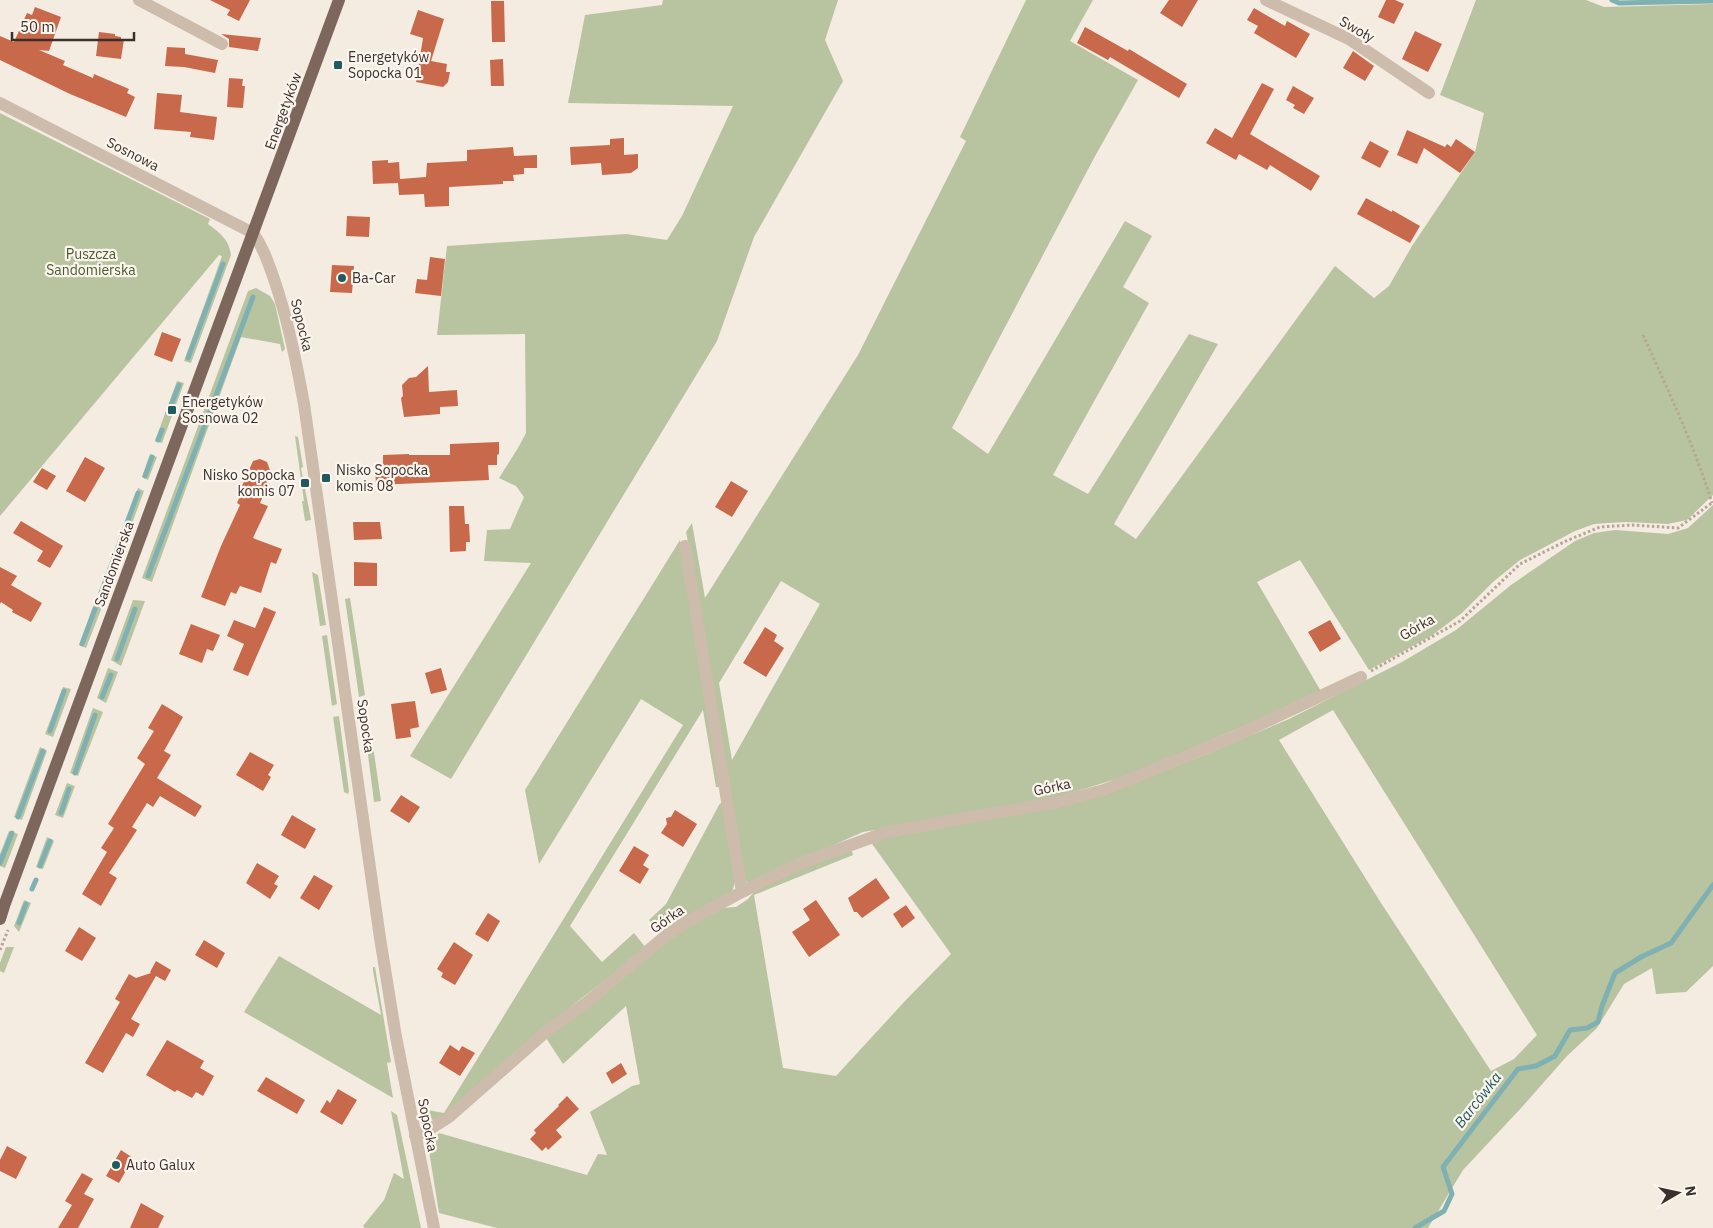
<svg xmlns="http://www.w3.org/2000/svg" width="1713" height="1228" font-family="'IBM Plex Sans',sans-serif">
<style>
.green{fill:#b8c4a0;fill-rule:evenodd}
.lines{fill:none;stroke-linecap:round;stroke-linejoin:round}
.stream{stroke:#7fb0b2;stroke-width:5}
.building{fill:#c8694b}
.path{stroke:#b9a596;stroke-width:3;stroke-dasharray:2.5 2.5;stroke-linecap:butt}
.minor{stroke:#cdbbac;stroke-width:12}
.major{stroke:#7d675c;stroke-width:12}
.poi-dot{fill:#1f5a5e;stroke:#fbf5ee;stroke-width:2}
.labels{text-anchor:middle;stroke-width:4.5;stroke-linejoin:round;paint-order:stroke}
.street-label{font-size:14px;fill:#3b302b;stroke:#fbf5ee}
.poi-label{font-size:14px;fill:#3b302b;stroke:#fbf5ee;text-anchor:start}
.park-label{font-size:14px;fill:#4a5a2e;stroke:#fbf5ee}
.water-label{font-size:15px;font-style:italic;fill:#1f5a5e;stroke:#fbf5ee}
</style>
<rect width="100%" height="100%" fill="#f4ebe1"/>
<path class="green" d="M663,0H838L825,40L843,81L754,237L717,341L451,779L410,756L531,563L484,561L487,530L510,529L524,497L516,486L499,478L518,448L526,433L525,334L437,335L447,246L626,234L667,240L682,216L733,106L568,103L585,15L662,5Z
M1026,0H1093L1070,41L1138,80L1094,158L952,428L988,454L1125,221L1152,236L1123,287L1149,303L1053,475L1088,494L1189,334L1218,344L1114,524L1136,539L1335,266L1374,298L1389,286L1412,246L1475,152L1484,113L1440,95L1476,0H1586L1604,7L1713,4V495L1687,520L1668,524L1626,522L1608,523L1594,524L1575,531L1520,560L1493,582L1462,613L1431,636L1369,670L1300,560L1257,582L1322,693L1126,776L1048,800L1195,759L1289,719L1402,662L1456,630L1511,585L1575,541L1594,533L1615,530L1668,534L1688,528L1713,505V966L1686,992L1656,994L1652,968L1624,984L1597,1028L1567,1056L1522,1107L1463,1170L1428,1228H497L439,1213L429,1151L433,1140L439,1133L587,1175L598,1154L607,1155L590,1112L632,1086L640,1084L626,1006L563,1064L546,1038L674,935L721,908L736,907L748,899L754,892L766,884L851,847L853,855L754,895L783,1068L836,1076L905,1001L951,954L870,841L875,830L863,832L747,883L743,873L700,605L686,532L692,523L705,598L858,355L966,141L960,137ZM781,581L820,604L732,760L719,683ZM1333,710L1537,1035L1514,1059L1491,1071L1381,903L1279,740Z
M0,113L210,219L208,224C220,233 229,239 231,255L191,363L184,361L222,256L219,255L0,516Z
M256,288L270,296L275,304L285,349L282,352L280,344L241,337L152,582L142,578L248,291Z
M177,381L184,383L162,443L155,441Z
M295,436L298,437L303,467L301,468C304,486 308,502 311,520L305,521L302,501H304Z
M150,454L157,457L148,480L142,477Z
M138,488L144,491L105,597L98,594Z
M680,540L720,787H716L703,710L570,926L602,962L634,933L646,948L546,1026L446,1115L433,1120L430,1119V1116L421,1111L419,1105L427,1110L444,1113L683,725L641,699L539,864L525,790Z
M312,572L318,575L326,625L320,626Z
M350,598L365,695L359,697L345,599Z
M133,600L145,601L121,666L111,660Z
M94,604L102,607L86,648L79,645Z
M327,635L337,704L332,706L322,636Z
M108,668L118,672L106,703L97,698Z
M63,687L71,689L53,737L45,734Z
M93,708L103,712L78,776L70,773Z
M339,716L349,791L348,794L344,792L333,717Z
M373,746L381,801L374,802L367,747Z
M40,747L47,751L22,820L14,817Z
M67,783L75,786L63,818L55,815Z
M722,802L735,881L732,893L661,937L649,920L666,904L719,805Z
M9,831L18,834L5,868L0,866V854Z
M47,837L54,841L43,869L36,867Z
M24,900L31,903L19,932L14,926Z
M6,947H14L4,973L0,971V963Z
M279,956L381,1015L373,971V967H375L391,1062L387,1063L393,1098L244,1012Z
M391,1111L397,1115L421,1228H365L363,1226L384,1200L394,1173L404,1179Z"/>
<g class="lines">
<path class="stream" d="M1612,0L1619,3L1713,1
M188,358L223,264
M168,413L179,385
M158,440L162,430
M145,476L152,457
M148,576L253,297
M101,593L138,493
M82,644L95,609
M117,659L135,609
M102,697L111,675
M50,731L64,691
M75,773L95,715
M61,813L69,789
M18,817L43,751
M0,863L12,833
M40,866L50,841
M32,889L36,880
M19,923L26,904
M1415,1228L1444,1211L1452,1194L1443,1167L1518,1069L1536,1066L1555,1056L1570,1030L1587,1028L1598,1022L1602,1006L1615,973L1641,957L1671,943L1713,885"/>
</g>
<path class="building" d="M210,0H250L239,21L227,15L230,10Z
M1169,0H1198L1182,27L1160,13Z
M1386,0H1395L1404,4L1394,24L1378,17Z
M491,1H504L505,42H492Z
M35,7L61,17L49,51L39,50L65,61L63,65L93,78L94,74L129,89L127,93L135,97L126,117L70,94L0,60V36L14,42L27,13L32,15Z
M1254,8L1285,26L1287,21L1310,34L1296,58L1254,33L1258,26L1247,20Z
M418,10L444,19L431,61L447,64L446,72H450L448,82L443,87L416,82L423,38L410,34Z
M1085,27L1128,51L1129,49L1187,84L1179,98L1110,57L1108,60L1077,43Z
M1415,31L1442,44L1428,72L1402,59Z
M99,32L115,34V36L121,37V39H124L121,59L96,56Z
M221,34L261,38L258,51L229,47V39Z
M167,47L185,48V54L218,60L215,73L184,67L165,66Z
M1353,51L1374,66L1365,81L1343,68Z
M503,59L504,86H491L490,60Z
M229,78L243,79L242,86H245L243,108L227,107Z
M1262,83L1274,89L1250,134L1320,176L1311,191L1270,165L1267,170L1239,154L1236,160L1206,143L1215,128L1232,138Z
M1293,86L1314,98L1304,114L1293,108L1295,105L1286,100Z
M157,93L182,95L180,112L217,117L214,140L190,137L191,132L154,129Z
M1407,130L1445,147L1447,144L1451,147L1456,139L1475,152L1460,173L1424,148L1417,164L1397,155Z
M624,138V155L638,154V168L631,173L602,175L601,163L571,165L570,147L610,145V139Z
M1370,141L1389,151L1380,168L1361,158Z
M513,147L514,156L537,155V168H524V174L513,175L514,181H503V184L449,187V206L425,207L424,194L399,195L398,183L373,184L372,161L388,160V163L399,162L400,179L426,177L427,163L467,161V150Z
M1366,198L1392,212V210L1420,226L1410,243L1357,214Z
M347,216L370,217L369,237L346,236Z
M430,257L445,259L441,296L415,293L417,279L427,280Z
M332,265L354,266L352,293L330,292Z
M162,332L181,339L172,362L154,355Z
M428,366L429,392L457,390L458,406L440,407V414L404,417L401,398L403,396L402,385L409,378L416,377Z
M499,442V454L497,455V465H488L489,480L376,485L375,465L383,464V455L409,454V455H450V444Z
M85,457L105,468L85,502L66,491Z
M260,459L267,462L271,473L266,484L268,485L260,503L268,506L253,538L282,549L276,564L271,562L261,593L240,586L236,594L231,592L225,606L201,597L221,546L240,505L237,503L244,487L242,486L253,461Z
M42,468L56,476L47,490L33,482Z
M731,481L748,491L732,517L715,507Z
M449,506H464L465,524H469L470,542H466V551L450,552Z
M21,521L63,546L50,568L37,561L43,551L13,533Z
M353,522H380L382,539L354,540Z
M354,562L377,563V586H354Z
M0,567L17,576L11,585L42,603L31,622L12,612L13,610L1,602L0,604Z
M264,607L276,612L248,676L233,670L244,644L227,636L234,620L255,628Z
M1330,620L1341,639L1320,652L1308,632Z
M191,624L220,635L213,651L207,649L202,663L179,654Z
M765,627L777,635L774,641L784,648L766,677L743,663Z
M441,668L447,690L431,694L425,673Z
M415,701L419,727L410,729L411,737L396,739L391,704Z
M162,704L183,717L164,751L171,755L157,778L202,806L195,817L160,796L153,807L147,803L132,827L137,830L109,873L117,878L101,906L82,894L107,852L101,848L114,828L108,824L145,764L137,758L154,731L148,728Z
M250,752L274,765L268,775L271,777L263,791L236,775Z
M401,795L420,807L409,823L390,811Z
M675,810L697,824L683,847L661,833L667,824L666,818L671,817Z
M292,815L316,829L305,849L281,835Z
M634,846L649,855L643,865L649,869L640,884L619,871Z
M257,863L279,876L274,884L278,886L270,899L246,883Z
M314,875L333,886L319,910L300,898Z
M876,878L890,898L862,918L857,912H854L848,898Z
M816,900L840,935L809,957L792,932L810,920L803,909Z
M906,905L915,918L902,928L893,914Z
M488,913L500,921L488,942L475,934Z
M79,927L96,938L82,961L65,951Z
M204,940L225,953L217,968L195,955Z
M454,942L473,955L455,985L441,977L443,973L437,969Z
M156,961L171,970L165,981L156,976L131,1019L140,1024L133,1037L126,1033L103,1073L85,1063L120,1002L115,999L129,974L136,978L151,973L150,972Z
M167,1040L204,1061L200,1068L214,1076L203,1096L196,1092L192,1098L177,1090L175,1092L146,1075Z
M450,1045L459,1051L462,1046L475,1053L460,1076L439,1063Z
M621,1063L627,1074L612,1084L606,1073Z
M266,1077L305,1100L297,1114L257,1091Z
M338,1089L357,1100L342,1125L320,1112L327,1100L330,1103Z
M567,1096L579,1109L556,1130L562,1137L548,1150L546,1147L542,1151L530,1139L536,1133L534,1130L559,1106L558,1105Z
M7,1146L27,1157L16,1179L0,1171V1160Z
M121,1150L133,1158L119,1183L106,1176Z
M82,1173L93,1179L84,1194L94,1199L78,1228H58L72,1205L65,1201Z
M141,1203L164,1216L158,1228H130Z"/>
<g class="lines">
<path class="path" d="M1643,335C1668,390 1694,445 1712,503
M1371,671L1460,621L1520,564L1566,541L1600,527L1632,525L1678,528L1713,502
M0,950L8,930"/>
<path class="minor" d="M139,0L222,44
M1266,0L1349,39L1429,93
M0,103L253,233C263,247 268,262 274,279C288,320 296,361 304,404L380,938L396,1037L434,1228
M685,546L742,892
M415,1136L427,1131L449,1117L548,1030L586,1003L663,938L688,921L742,892L801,863L887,832L1058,802L1104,790L1238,735L1361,677"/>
<path class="major" d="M0,919L4,906L339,0"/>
</g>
<g class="poi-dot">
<rect x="333" y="60" width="10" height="10" rx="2.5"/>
<circle cx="342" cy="278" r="5"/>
<rect x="167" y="405" width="10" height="10" rx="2.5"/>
<rect x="321" y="473" width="10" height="10" rx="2.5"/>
<rect x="300" y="478" width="10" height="10" rx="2.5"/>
<circle cx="116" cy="1165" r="5"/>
</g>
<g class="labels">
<g class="street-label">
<text transform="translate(1357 29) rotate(30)" y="5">Swoły</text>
<text transform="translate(283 111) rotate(-70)" y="5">Energetyków</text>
<text transform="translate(133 154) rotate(27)" y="5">Sosnowa</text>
<text transform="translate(302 325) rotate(76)" y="5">Sopocka</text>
<text transform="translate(114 564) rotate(-70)" y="5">Sandomierska</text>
<text transform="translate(1417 627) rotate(-30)" y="5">Górka</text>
<text transform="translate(366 726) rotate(82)" y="5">Sopocka</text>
<text transform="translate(1052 787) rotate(-12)" y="5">Górka</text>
<text transform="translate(667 919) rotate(-35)" y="5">Górka</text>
<text transform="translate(428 1125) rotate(79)" y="5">Sopocka</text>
</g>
<g class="poi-label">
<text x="348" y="62">Energetyków<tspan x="348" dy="16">Sopocka 01</tspan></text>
<text x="352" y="283">Ba-Car</text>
<text x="182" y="407">Energetyków<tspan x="182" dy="16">Sosnowa 02</tspan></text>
<text x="336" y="475">Nisko Sopocka<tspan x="336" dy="16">komis 08</tspan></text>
<text x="295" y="480" text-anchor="end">Nisko Sopocka<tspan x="295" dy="16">komis 07</tspan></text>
<text x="126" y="1170">Auto Galux</text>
</g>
<g class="park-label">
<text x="91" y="259">Puszcza<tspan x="91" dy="16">Sandomierska</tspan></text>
</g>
<g class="water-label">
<text transform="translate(1478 1100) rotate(-52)" y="5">Barcówka</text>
</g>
</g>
<g transform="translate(1678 1193) rotate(81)" stroke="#fbf5ee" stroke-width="4" paint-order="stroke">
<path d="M0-4L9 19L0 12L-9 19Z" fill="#3b302b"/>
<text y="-8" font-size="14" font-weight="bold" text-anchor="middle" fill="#3b302b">N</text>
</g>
<path d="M12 32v8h122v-8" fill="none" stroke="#3b302b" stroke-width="2.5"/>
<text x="20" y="32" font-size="15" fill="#3b302b" stroke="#fbf5ee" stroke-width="4" paint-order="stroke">50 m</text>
</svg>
